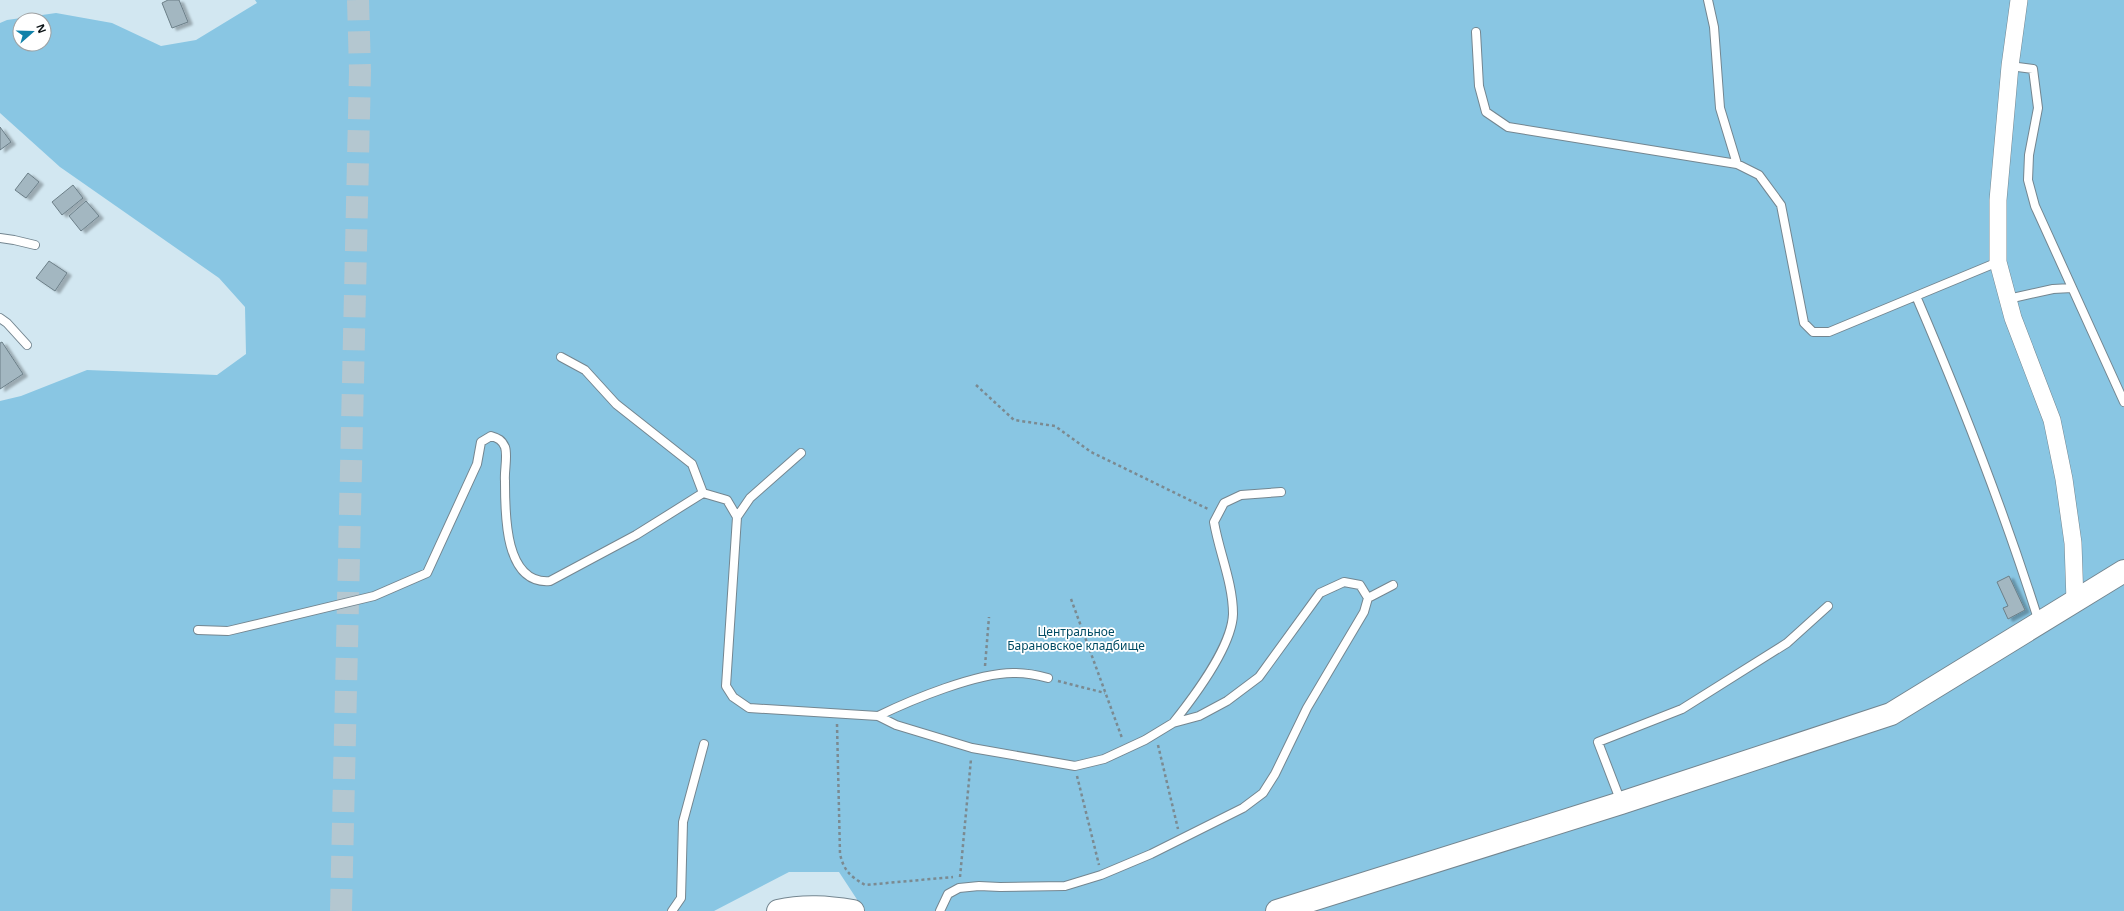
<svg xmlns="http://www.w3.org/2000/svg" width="2124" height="911" font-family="'Noto Sans',sans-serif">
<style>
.green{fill:#89c6e3;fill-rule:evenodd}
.building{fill:#a3b7c1;stroke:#6c7f88;filter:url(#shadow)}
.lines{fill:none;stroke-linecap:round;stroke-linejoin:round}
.highway-tunnel{stroke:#b4c7d0;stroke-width:22;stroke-dasharray:22 11;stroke-linecap:butt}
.lane-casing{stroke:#748690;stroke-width:10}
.street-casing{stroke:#748690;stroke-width:18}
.secondary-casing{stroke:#748690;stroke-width:24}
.path{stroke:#7b8a91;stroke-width:2.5;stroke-dasharray:3 3;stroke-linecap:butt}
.lane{stroke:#fff;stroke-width:8}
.street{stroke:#fff;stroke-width:17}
.secondary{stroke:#fff;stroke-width:22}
.labels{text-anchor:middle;stroke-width:3.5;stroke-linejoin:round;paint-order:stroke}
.park-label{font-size:12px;fill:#004b64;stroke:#fff}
</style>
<defs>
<filter id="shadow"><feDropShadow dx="4.5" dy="2.5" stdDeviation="1" flood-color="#0004"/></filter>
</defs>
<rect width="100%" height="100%" fill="#d2e7f1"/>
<path class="green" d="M255,0H2124V911H855L858,901L839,872H789L714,911H0V401L21,396L87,370L217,375L246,354L245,307L219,278L60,167L0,113V23L7,20L56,13L112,23L161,46L196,40L257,3ZM20,20H44V44H20Z"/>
<path class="building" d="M168,0H179L188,22L172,28L162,3Z
M0,127L11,142L0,150Z
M28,173L39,182L26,198L15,190Z
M73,185L83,198L62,215L52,202Z
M86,201L99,216L81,231L69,216Z
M49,261L67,273L55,291L36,278Z
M2,342L23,374L0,389V343Z
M2009,576L2025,610L2008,619L2003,608L2008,606L1997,582Z"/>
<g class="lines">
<path class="highway-tunnel" d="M341,911L360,71L358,0"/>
<defs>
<path id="lane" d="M1708,0L1714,27L1720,108L1737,164
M1476,32L1479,86L1486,112L1508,127L1737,164L1759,175L1781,205L1804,323L1813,332H1829L1998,262
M2010,66L2033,69L2038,108L2029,155L2028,180L2035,206L2124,402
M0,238L14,240L35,245
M1916,296C1962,403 2004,511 2039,622
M2008,299L2053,289L2072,288
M0,318L7,323L27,345
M561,357L585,370L616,404L692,464L703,493
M737,517L750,498L801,453
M1368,598L1393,585
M198,630L228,631L374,596L427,573L477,464L481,442L491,436C498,438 502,440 505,447C508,456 504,471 505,481C505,512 504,585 550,581L636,535L703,493L727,500L737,517L726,686L733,697L749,708L878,716L896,725L972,748L1075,766L1104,759L1145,740L1173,723L1199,716L1227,701L1259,677L1320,593L1344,582L1360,585L1368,598L1364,612L1307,708L1275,774L1263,793L1243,808L1151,854L1101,875L1065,886L1000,887L979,886L959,888L948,894L940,911
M878,716C911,700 978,672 1015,673C1026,673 1037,675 1048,678
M1173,723C1193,698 1232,646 1233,614C1233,583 1219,552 1214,522L1224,503L1241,495L1281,492
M1621,802L1598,742L1682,709L1787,643L1828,606
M672,911L681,898L683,822L704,744"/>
<path id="street" d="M2019,0L2010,66L1998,200V262L2013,318L2052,420L2064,479L2073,543L2075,601"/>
<path id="secondary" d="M778,911C804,905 828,907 853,911
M1277,911L1621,803L1891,714L2124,571"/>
</defs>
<use href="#lane" class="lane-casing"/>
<use href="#street" class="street-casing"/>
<use href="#secondary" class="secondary-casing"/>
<path class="path" d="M976,385L1014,420L1055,426L1091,452L1208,509
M1071,599L1122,738
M985,666L989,617
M1058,681L1105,693
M837,724L840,854C844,871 850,876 865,885L953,877
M1158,745L1178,829
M1077,776L1099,865
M960,877L971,759"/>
<use href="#lane" class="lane"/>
<use href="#street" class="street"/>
<use href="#secondary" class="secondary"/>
</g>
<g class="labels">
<g class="park-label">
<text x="1076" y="636">Центральное<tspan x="1076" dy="14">Барановское кладбище</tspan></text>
</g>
</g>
<g transform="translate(32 32) rotate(70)"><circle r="19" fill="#ffffff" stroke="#9ea1a2"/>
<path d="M0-3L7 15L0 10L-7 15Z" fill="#1081a9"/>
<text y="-6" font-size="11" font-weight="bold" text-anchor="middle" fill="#0d1417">N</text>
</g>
</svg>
